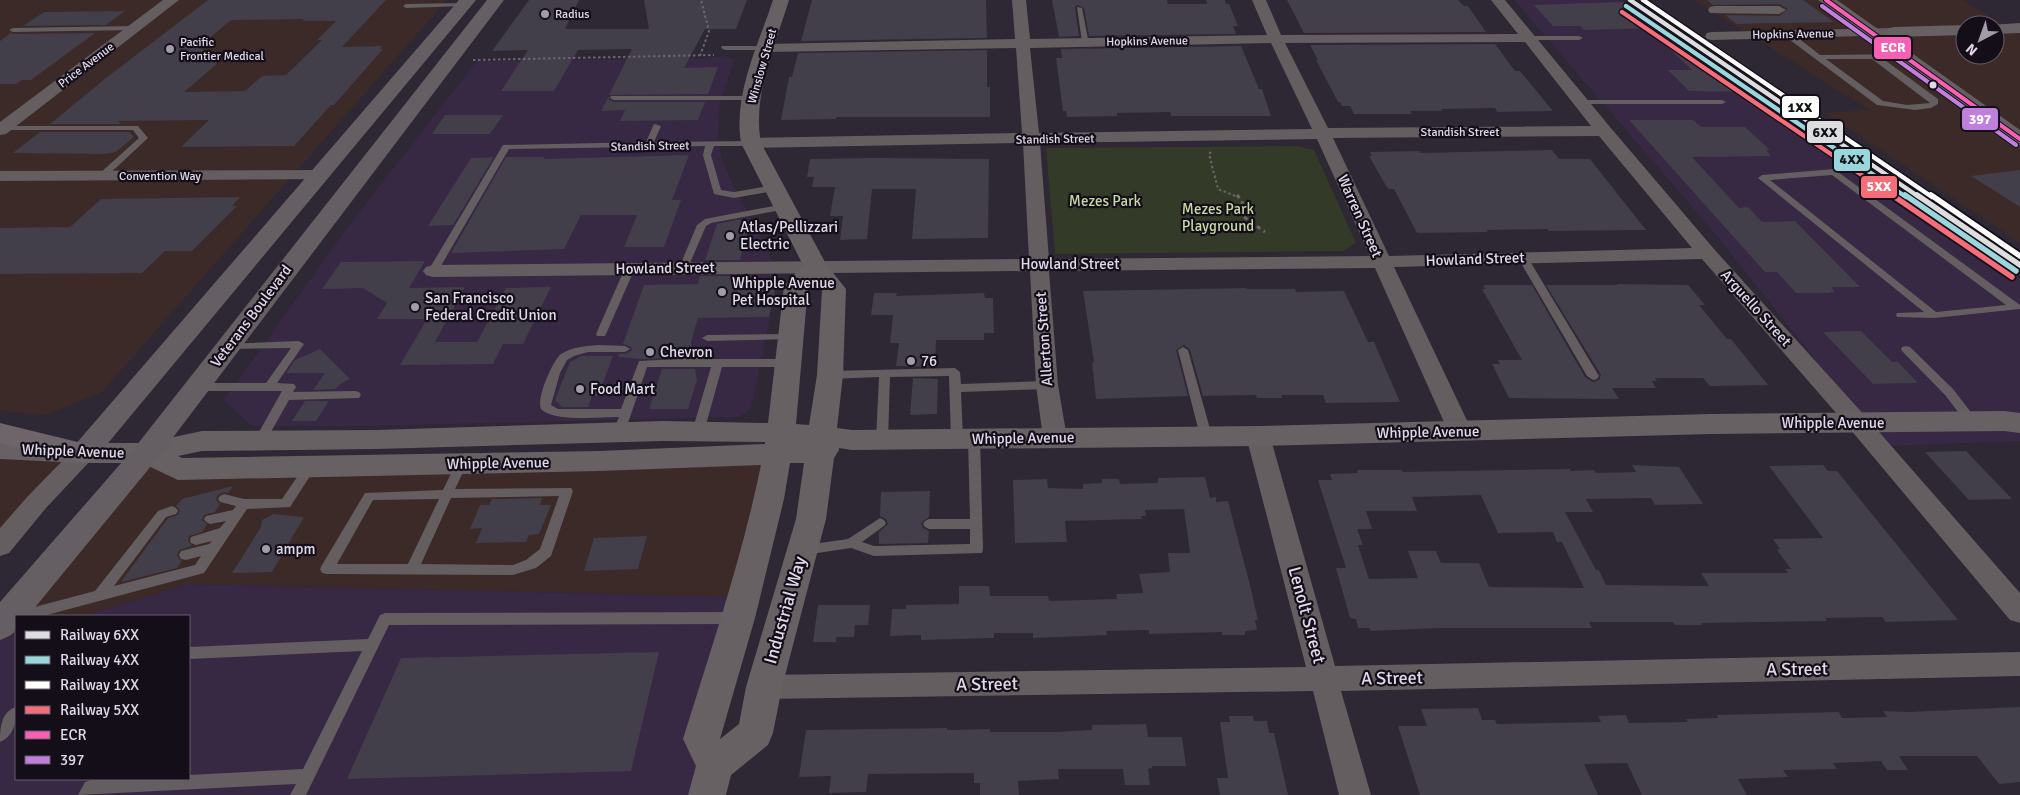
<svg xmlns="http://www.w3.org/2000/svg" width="2020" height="795" font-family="Signika,sans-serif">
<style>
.commercial{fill:#3b2a27;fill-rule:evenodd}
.built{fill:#372844}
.green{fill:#343a28}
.building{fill:#423e4a;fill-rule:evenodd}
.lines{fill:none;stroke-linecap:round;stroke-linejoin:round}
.path-far1{stroke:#6a666a;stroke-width:2;stroke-dasharray:2.5 2.5;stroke-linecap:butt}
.path{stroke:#6a666a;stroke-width:3;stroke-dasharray:4 4;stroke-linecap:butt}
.lane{fill:#645e60;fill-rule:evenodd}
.street{fill:#645e60;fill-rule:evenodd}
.secondary{fill:#676164;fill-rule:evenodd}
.primary{fill:#655e63;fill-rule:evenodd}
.highway{fill:#6d656a;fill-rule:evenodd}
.bus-1-casing{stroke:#140e19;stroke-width:6}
.bus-2-casing{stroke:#140e19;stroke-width:6}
.bus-1{stroke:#f860b3;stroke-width:4}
.bus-2{stroke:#c07fdc;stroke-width:4}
.rail-1-far1-casing{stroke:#140e19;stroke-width:7}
.rail-1-casing{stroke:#140e19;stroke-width:9}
.rail-2-far1-casing{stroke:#140e19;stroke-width:7}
.rail-2-casing{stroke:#140e19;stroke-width:9}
.rail-3-far1-casing{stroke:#140e19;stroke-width:7}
.rail-3-casing{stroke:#140e19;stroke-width:9}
.rail-4-far1-casing{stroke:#140e19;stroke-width:7}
.rail-4-casing{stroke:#140e19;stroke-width:9}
.rail-1-far1{stroke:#dcddde;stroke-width:4.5}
.rail-1{stroke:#dcddde;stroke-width:5.5}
.rail-2-far1{stroke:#99d7dc;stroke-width:4.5}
.rail-2{stroke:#99d7dc;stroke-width:5.5}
.rail-3-far1{stroke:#fff;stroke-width:4.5}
.rail-3{stroke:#fff;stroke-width:5.5}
.rail-4-far1{stroke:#f56d78;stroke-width:4.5}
.rail-4{stroke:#f56d78;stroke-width:5.5}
.poi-dot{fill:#a29baa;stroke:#140e19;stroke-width:2}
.bus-dot{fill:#e1d9e9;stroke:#140e19;stroke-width:2}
.labels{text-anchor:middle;stroke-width:4.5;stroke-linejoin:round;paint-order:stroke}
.far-poi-label{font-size:12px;fill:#e1d9e9;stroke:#140e19;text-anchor:start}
.far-street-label{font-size:12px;fill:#e1d9e9;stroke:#140e19}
.park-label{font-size:15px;fill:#c7daa4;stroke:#140e19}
.street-label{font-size:15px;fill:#e1d9e9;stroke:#140e19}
.poi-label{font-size:15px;fill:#e1d9e9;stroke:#140e19;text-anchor:start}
.near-street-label{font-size:18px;fill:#e1d9e9;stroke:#140e19}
.line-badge{stroke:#140e19;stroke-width:2}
.badge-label{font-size:14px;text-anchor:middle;font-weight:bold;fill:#fff}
.pale-badge-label{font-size:14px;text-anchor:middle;font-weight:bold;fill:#111}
</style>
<rect width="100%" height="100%" fill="#2e2734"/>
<path class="commercial" d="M0,0H447L102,392L46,415L0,411Z
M1694,0H1962L2020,34V243L1825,113L1869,110ZM1965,25H1995V55H1965Z
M0,449L84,453L0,546Z
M146,453L172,467L778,454L743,597L187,584L83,616H16V635L0,640V626Z"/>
<path class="built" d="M1514,0H1619L2020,278V441L1884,446L1712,230Z
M728,56L734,60L720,103L718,132L721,156L734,187L767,248L778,279L751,408L746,413L738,417L358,426H251L224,400L347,228L477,61L701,58Z
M187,584L743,597L707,795H0V640L16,635V779H189V616H83Z"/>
<path class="green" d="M1298,146L1314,150L1356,243L1343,251L1055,254L1046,148Z"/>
<path class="building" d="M208,0H386L342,47L382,46L380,49H383L334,105H331L294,146L181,147L209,120L118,121L121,124H50L106,78ZM304,19L302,21H336L317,40H322L286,75L262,76L245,91L184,92L217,64L200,46L231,20Z
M529,0H579L565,29H649L644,0H747L736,29H705L684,68L718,67L708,94L609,95L632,49L578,50L554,91H501L528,50L492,51Z
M812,0H986L987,38L801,41Z
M1052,0H1167L1168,4H1207L1206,0H1225L1226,4H1229L1238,26H1233L1236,34L1089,36L1084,8L1077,5L1075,7L1079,36L1059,37Z
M1287,0H1458L1464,6H1468L1486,32L1304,33Z
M1707,0H1803L1834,22L1736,24L1725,15L1779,16L1788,9L1779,4L1713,5Z
M1623,2L1661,28L1584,30L1580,26H1553L1534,5Z
M125,11L106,25L23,26L44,12Z
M1667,32L1753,92L1689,91L1668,70H1692L1660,40Z
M11,33L13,34L95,33L31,80H22L16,84H0V41Z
M1495,44L1515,71H1520L1553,111L1497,112L1495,108L1441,109L1443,111H1410L1412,114H1354L1350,106H1342L1340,102H1338L1316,60H1318L1310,45Z
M1241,46L1259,89H1262L1271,116H1171L1170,112L1117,113V116L1067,117L1066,111H1063L1056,58H1062L1061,49Z
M987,50V87H990V117H837L836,119L781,120L789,77H792L798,53Z
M609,96V100L614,102H705L698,120L620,121L625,110L601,111Z
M445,115H503L490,134H432Z
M1629,120H1693L1701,127H1745L1770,150H1766L1771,156L1692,157L1739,208L1748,207L1762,222L1795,221L1860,287H1831L1835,292H1830L1831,293H1796L1777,272H1765Z
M40,132H129L134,137L116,152L104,154L13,153Z
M1552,150L1559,159H1590L1646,230L1549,231L1547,229L1486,230L1488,232L1417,233L1394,189H1389L1386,186L1369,156H1372L1370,152L1419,151L1421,153Z
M689,155L672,200H681L664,247H624L637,215H581L564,249L451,253L506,157H545L544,159Z
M494,157L453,225L428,226L471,158Z
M875,158L989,159L988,238L912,239L916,189H872L867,239L840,240L843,216H830L835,187H812L814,177H807L810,159Z
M2020,170V207L1971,176Z
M240,197L232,206H237L192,251H165L142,273L0,274V228L70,227L101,199Z
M736,220H751L740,260H705L717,224Z
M425,261L409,288L465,287L435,342H477L506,288L551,287L523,344H503L493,364L400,365L427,319H377L387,303L363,288L322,289L341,262Z
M700,276H735L734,281L777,280L769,317L698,318L691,342L693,355L675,349L667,353L669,358L641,359L618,357L619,354H626L632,350L631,347L623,344L644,285L698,284Z
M1617,284L1688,285L1705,305H1699L1727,339H1731L1768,385L1710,386L1703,378H1655L1657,381H1652L1656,388H1612L1619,399L1509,398L1492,364H1500L1498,360H1522L1482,289H1485L1483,285H1532L1585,377L1593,382L1599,380L1601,375L1546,285H1617Z
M1246,288L1247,289H1295L1296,292L1344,291L1368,342H1374L1400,402L1326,403L1323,395H1281L1282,398H1257L1256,395L1203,396L1190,350L1184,345L1176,350L1188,396L1096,399L1092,363L1094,362L1083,291Z
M874,293H897L896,296L984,293L985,298H993L994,333H984V340H936L935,367L896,366L899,343H890L893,315H871Z
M1861,331L1892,362H1898L1918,383L1873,384L1823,332Z
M320,349L350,379L340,384L336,389L313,390L325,373H286L295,360Z
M581,356H613L598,396H592L588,407H562L555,400L570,362Z
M662,369H695L697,380L688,409H649Z
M913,378L938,379L937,414L910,415Z
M305,401H329L316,421H292Z
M1966,451L2012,499L1969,500L1925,452Z
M1632,465L1679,467L1703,504L1655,505L1651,498L1586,499L1593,512H1565L1596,570H1599L1606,585L1709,586L1701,573H1788L1785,569H1791L1777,550L1780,549L1773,539L1823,538L1769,466L1823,465L1828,471H1837L1958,620L1886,622L1882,617L1825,618L1827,621L1701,623L1702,625H1675L1673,622H1589L1592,628H1440L1371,631L1369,628H1358L1356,619L1350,618L1336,568H1346L1318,480H1332L1330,474L1358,473L1357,470H1402L1403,472L1570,469L1571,471L1594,470L1596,473L1636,472ZM1481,495L1498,533L1553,532L1557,542H1562L1584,588L1489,587L1479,563H1441L1436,551H1408L1418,578L1369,579L1358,545H1363L1357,529H1372L1366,511H1417L1412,497Z
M1205,477L1210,498L1216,497V502L1228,501L1250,585L1258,620H1255L1257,630L1245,631V635H1222V632L1149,634V630L1106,631L1107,635L1033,638V633H994V638L921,640V635L890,636L892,609H906V605L959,604V586H989L990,596H1048L1049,601L1117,599L1116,594L1143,593L1139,574L1170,572L1168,553H1190L1184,509L1145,510L1146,516H1141L1142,519L1065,521L1067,542L1015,543L1013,480L1047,479L1048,488L1083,489V484L1102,483V479H1119L1120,484L1158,483V478Z
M233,486L228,493L223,492L218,495L216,500L220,504L215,512L204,515L202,520L207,524L202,532L189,536L188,541L192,546L179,550L177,556L182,561L177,568L121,582L168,518L178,515L180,510L176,506L182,499Z
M930,491L929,517L921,523L923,528L929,531L928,543L879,544V532L888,524L886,519L880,516L881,492Z
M542,498L540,505H551L539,534L529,535L526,542L476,543L482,528L470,529L480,505H489L492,499Z
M273,514L304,517L272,572L232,573L261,527L262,520Z
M647,536L638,569L584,571L594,538Z
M818,605H870L868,625H855L854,637H836V642H813Z
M659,652L631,771L347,779L401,658Z
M2020,707V782L1999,784L1977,756H1899L1908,770H1887L1881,761L1833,763L1837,769L1783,770L1788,777L1738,779L1747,795H1642L1627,763L1584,764L1598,795H1420L1398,726H1427L1421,709L1478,708L1482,720H1495L1497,724L1601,722L1598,716L1626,715L1629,723L1688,722L1686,719L1718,718L1717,715L1839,712L1842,718L1887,717L1883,711L1908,712Z
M1229,716H1253L1254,721H1267L1269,733H1274L1288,795H1220L1217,778H1228L1220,722H1230Z
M1146,724L1148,737H1182L1186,766H1152V768L1148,769L1150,785H1125L1123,769H1058L1059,779L1018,781L1019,795H980V783H974V773L868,774L866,792L829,793L831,776L799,777L806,730L947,728V730L990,729V732H1056L1092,730V725Z"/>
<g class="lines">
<path class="path-far1" d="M700,56L709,31L701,0
M473,60L714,55
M1211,152L1209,154L1218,189L1238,197"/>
<path class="path" d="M1237,195L1242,201L1244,217L1265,232"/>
<path class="lane" d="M466,3V5L464,6L406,8L403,6L406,4Z
M1077,7L1082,8L1089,44L1082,42Z
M137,26V30H134L13,32L9,30L13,28Z
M1786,33H1792L1820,55L1907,54V58H1882L1938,99V104L1931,108L1915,110L1877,105L1786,37ZM1826,59H1872L1930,103L1907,105L1883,101Z
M1526,36H1579L1583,38L1579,40H1529L1525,38Z
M722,46H766L770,48L766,50H725L721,48Z
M611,96H750L754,98L750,100H614L610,98Z
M1577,100H1722L1726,102L1722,104H1580L1576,102Z
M654,124L661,126L654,142L754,141L755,143L751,146H714L711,155L721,190L734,192L774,185L778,188L774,191L734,198L714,194L703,155L705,146L509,149L438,271L433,274L428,271L503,145L646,142Z
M0,126H138L148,138L105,178H99V174L139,138L133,130H0Z
M1834,169L2020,305V309L1934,318L1897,317L1896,315L1897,313L1924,312L1758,178L1762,175ZM1832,175L2006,305L1936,312L1770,180Z
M784,204L789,207L787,209L711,223L706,226L687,270L684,271L679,268L697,225L705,219Z
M1523,255L1528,258L1599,376L1597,379L1593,380L1587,376L1518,258Z
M630,265L635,268L606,334L605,336H597L596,334L625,268Z
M790,334L795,337L794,339L707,341L702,338L707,335Z
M299,341L304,344L277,383L294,384L296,387L293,392L355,391L359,392L361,395L359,398L289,400L264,444L260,445L254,441L282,391H198L192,387L198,383H266L291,348L228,349L224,348L223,346L224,344Z
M598,345L625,346L630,349L625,352H588L574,356L567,360L560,373L551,405L558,409H621L639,361L680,359L670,356L669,354L674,351L698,358L699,359H787L792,363L787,367H722L704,432L698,436L692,432L711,367H647L625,432L619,436L613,432L619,417C600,417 556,422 542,410C534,402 553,360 561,354C572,347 586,346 598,345Z
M1906,346L1910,347L1953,389L1977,420L1979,423L1977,426H1969L1945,395L1902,351L1901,349L1902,347Z
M1183,347L1188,350L1212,436L1206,440L1200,436L1178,350Z
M955,368L960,372L961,384L1047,381L1053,385L1047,389L961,392L963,439L957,443L951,439L949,376L890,377L888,440L882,444L876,440L879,377L830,379L825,375L830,371Z
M974,434L980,438L983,549L982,553L874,556L851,548L804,555L799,554L798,550L799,546L848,539L880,518L884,520L886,523L884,526L862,542L874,546L970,544V529H929L925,527L923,524L925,521L929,519H970L968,438Z
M461,460L465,461L467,464L455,489L571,488L573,491L551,556L536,568L513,575L327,574L322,573L320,569L322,565L365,493L443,490L457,461ZM559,496L540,549L526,560L513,565L421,564L451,498ZM439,499L408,564H337L373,500Z
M310,463L314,464L316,467L290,507L247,509L204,573L43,616H16L18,612L23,610L95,591L158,511L172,506L176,508L178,511L176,514L166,517L114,586L195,565L201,556L186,560L181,559L179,555L181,551L209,544L212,541L196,545L191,543L190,540L191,537L220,528L226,521L210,524L206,522L204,519L206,516L233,510L236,506L220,502L218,499L220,496L224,494L244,499H282L306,464Z
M734,612L739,614L741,618L739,622L734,624L389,625L306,795H290L296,784L78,795L85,782L91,780L189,779V775L303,769L362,651L189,659V647L368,639L380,615L385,613Z
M16,707C16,720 15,736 0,742C0,728 1,712 16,707Z"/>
<path class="street" d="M163,0H179L6,134L0,135V122Z
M1012,0H1026L1030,39L1267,35L1252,0H1266L1281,35L1518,34L1491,0H1505L1610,127L1714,249L1866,417L2020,593V623L2010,620L1850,429L1702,259L1394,267L1472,431L1468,437L1460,439L1452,437L1448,431L1375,268L1049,271L1058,385L1067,438L1063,444L1055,446L1047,444L1043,438L1036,385L1030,271L433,277L426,275L423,271L426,267L433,265L1029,259L1023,143L751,148L745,147L743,143L745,139L751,138L1022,133L1016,48L766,52L761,51L759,48L761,45L766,44L1015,39ZM1525,42L1591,126L1328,128L1285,43ZM1271,43L1312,129L1039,133L1030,48ZM1599,136L1692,248L1389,256L1333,138ZM1317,139L1370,256L1049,259L1040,143Z
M1715,6H1779L1786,10L1779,14L1710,13L1708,10L1710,7Z
M1895,28L1900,29L1902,32L1900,35L1712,40L1707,39L1705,36L1707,33L1712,32Z
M320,170L326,171L329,175L326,179L0,181V171Z
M1258,428L1266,430L1270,436L1335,666L2020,652V676L1341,691L1371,795H1339L1313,691L764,699L754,696L750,687L754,678L764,675L1306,667L1246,436L1250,430Z
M84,445L92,447L96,453L92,459L46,508L9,553L0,556V528L28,496L76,447Z"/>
<path class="secondary" d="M773,0H789C775,46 752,95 761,143L826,264L846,289L843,375L837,428L852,430L1258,426L1711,414L2004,411L2020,413V433L2004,431L1711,434L1258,446L852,450L839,448V450L834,458L826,519L782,687L773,733L768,745L731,775L726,795H688L696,766L683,739C711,649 742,558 761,465L599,471L178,480L142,463H84L0,459V439L84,443H146L202,431L376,430L663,421L768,423L784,286L803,265L741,143C733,94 758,46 773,0ZM814,281L822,290L817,375L809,425L796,424L808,287ZM663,441L765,442V444L599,451L182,458L178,456L202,451L376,449ZM790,463H804L796,519L746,687L739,724L720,739L755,618L784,499Z
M2020,23V33L1995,34V25H1990Z
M1965,25V35L1895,37L1889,36L1886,32L1889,28L1895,27Z"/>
<path class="primary" d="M459,0H476L94,460L84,463L74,460L69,453L74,446Z
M487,0H504L156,460L28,616H16C16,633 16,634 0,640V602L136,446Z
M1818,0H1837L2020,130V145L2013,143Z"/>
<path class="highway" d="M0,423L94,446L99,453L94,460L84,463L0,443Z"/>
<defs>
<path id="bus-1" d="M1826,0L2020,139"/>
<path id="bus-2" d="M1822,6L2016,145"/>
</defs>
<use href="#bus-1" class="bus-1-casing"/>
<use href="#bus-2" class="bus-2-casing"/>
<use href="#bus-1" class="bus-1"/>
<use href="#bus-2" class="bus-2"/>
<defs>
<path id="rail-1-far1" d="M1630,0L1919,197"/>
<path id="rail-1" d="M1917,195L2020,265"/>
<path id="rail-2-far1" d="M1626,6L1906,197"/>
<path id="rail-2" d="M1905,195L2016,271"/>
<path id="rail-3-far1" d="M1643,0L1932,197"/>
<path id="rail-3" d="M1931,195L2020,256"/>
<path id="rail-4-far1" d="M1622,12L1894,197"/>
<path id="rail-4" d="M1892,195L2012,277"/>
</defs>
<use href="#rail-1-far1" class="rail-1-far1-casing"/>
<use href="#rail-1" class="rail-1-casing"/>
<use href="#rail-2-far1" class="rail-2-far1-casing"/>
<use href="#rail-2" class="rail-2-casing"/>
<use href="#rail-3-far1" class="rail-3-far1-casing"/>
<use href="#rail-3" class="rail-3-casing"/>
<use href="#rail-4-far1" class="rail-4-far1-casing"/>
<use href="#rail-4" class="rail-4-casing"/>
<use href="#rail-1-far1" class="rail-1-far1"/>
<use href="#rail-1" class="rail-1"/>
<use href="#rail-2-far1" class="rail-2-far1"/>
<use href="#rail-2" class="rail-2"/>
<use href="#rail-3-far1" class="rail-3-far1"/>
<use href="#rail-3" class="rail-3"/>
<use href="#rail-4-far1" class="rail-4-far1"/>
<use href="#rail-4" class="rail-4"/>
</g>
<g class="poi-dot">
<circle cx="545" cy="14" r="5"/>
<circle cx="170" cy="49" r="5"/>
<circle cx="730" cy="236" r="5"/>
<circle cx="722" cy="292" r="5"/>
<circle cx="415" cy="307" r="5"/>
<circle cx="650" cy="352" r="5"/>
<circle cx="911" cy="361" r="5"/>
<circle cx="580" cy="389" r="5"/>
<circle cx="266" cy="549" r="5"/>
</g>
<circle class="bus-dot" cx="1933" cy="85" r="4.5"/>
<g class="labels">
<g class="far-poi-label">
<text x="555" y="18">Radius</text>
<text x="180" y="46">Pacific<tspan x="180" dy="14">Frontier Medical</tspan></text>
</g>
<g class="far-street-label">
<text transform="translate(1793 34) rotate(-1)" y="4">Hopkins Avenue</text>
<text transform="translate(1147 41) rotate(-1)" y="4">Hopkins Avenue</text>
<text transform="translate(86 65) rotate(-37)" y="4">Price Avenue</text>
<text transform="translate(762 66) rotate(-74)" y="4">Winslow Street</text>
<text x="1460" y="136">Standish Street</text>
<text transform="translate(1055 139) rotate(-1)" y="4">Standish Street</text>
<text transform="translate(650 146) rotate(-1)" y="4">Standish Street</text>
<text x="160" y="180">Convention Way</text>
</g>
<g class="park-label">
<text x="1105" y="206">Mezes Park</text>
<text x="1218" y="214">Mezes Park<tspan x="1218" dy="17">Playground</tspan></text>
</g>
<g class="street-label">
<text transform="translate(1360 216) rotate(66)" y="5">Warren Street</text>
<text transform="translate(1475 259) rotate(-2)" y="5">Howland Street</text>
<text x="1070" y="269">Howland Street</text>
<text transform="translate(665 268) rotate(-1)" y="5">Howland Street</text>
<text transform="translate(1756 308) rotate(48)" y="5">Arguello Street</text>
<text transform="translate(251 316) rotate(-53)" y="5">Veterans Boulevard</text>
<text transform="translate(1044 339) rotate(-94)" y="5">Allerton Street</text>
<text x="1833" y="428">Whipple Avenue</text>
<text transform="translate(1428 432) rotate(-1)" y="5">Whipple Avenue</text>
<text transform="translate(1023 438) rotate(-1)" y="5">Whipple Avenue</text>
<text transform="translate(73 451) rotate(2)" y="5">Whipple Avenue</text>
<text transform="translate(498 463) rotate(-1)" y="5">Whipple Avenue</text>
</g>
<g class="poi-label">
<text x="740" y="232">Atlas/Pellizzari<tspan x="740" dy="17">Electric</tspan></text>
<text x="732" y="288">Whipple Avenue<tspan x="732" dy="17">Pet Hospital</tspan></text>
<text x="425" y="303">San Francisco<tspan x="425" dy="17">Federal Credit Union</tspan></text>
<text x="660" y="357">Chevron</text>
<text x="921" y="366">76</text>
<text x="590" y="394">Food Mart</text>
<text x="276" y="554">ampm</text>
</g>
<g class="near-street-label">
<text transform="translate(785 610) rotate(-74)" y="6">Industrial Way</text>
<text transform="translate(1307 615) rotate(75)" y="6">Lenolt Street</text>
<text transform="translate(1797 669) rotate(-1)" y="6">A Street</text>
<text transform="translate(1392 678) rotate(-1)" y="6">A Street</text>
<text transform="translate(987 684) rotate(-1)" y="6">A Street</text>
</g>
</g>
<g class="line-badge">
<rect x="1873" y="36" width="39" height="24" rx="5" fill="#f860b3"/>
<rect x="1781" y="95" width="39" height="24" rx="5" fill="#fff"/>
<rect x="1961" y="107" width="38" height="24" rx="5" fill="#c07fdc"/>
<rect x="1806" y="120" width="38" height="24" rx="5" fill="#dcddde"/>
<rect x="1833" y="148" width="38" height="24" rx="5" fill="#99d7dc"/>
<rect x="1860" y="175" width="38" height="24" rx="5" fill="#f56d78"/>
</g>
<g class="badge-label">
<text x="1893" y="52">ECR</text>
<text x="1980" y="124">397</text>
<text x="1879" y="191">5XX</text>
</g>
<g class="pale-badge-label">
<text x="1800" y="112">1XX</text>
<text x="1825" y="137">6XX</text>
<text x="1852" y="164">4XX</text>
</g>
<rect x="15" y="615" width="175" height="165" fill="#140e19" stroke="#665f6c"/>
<rect x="25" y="631" width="25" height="8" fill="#dcddde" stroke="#665f6c"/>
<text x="60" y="640" font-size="15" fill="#e1d9e9">Railway 6XX</text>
<rect x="25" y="656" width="25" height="8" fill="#99d7dc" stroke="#665f6c"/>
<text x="60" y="665" font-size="15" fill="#e1d9e9">Railway 4XX</text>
<rect x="25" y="681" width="25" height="8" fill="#ffffff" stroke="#665f6c"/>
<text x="60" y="690" font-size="15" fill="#e1d9e9">Railway 1XX</text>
<rect x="25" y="706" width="25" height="8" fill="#f56d78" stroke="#665f6c"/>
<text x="60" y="715" font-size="15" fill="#e1d9e9">Railway 5XX</text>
<rect x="25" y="731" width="25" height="8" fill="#f860b3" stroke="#665f6c"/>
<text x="60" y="740" font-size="15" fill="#e1d9e9">ECR</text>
<rect x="25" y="756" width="25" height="8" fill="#c07fdc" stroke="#665f6c"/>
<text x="60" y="765" font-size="15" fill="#e1d9e9">397</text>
<g transform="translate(1980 40) rotate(221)"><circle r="24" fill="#140e19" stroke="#665f6c"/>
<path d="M0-4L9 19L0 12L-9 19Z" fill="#a29baa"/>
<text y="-8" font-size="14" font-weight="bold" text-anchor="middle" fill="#e1d9e9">N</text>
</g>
</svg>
